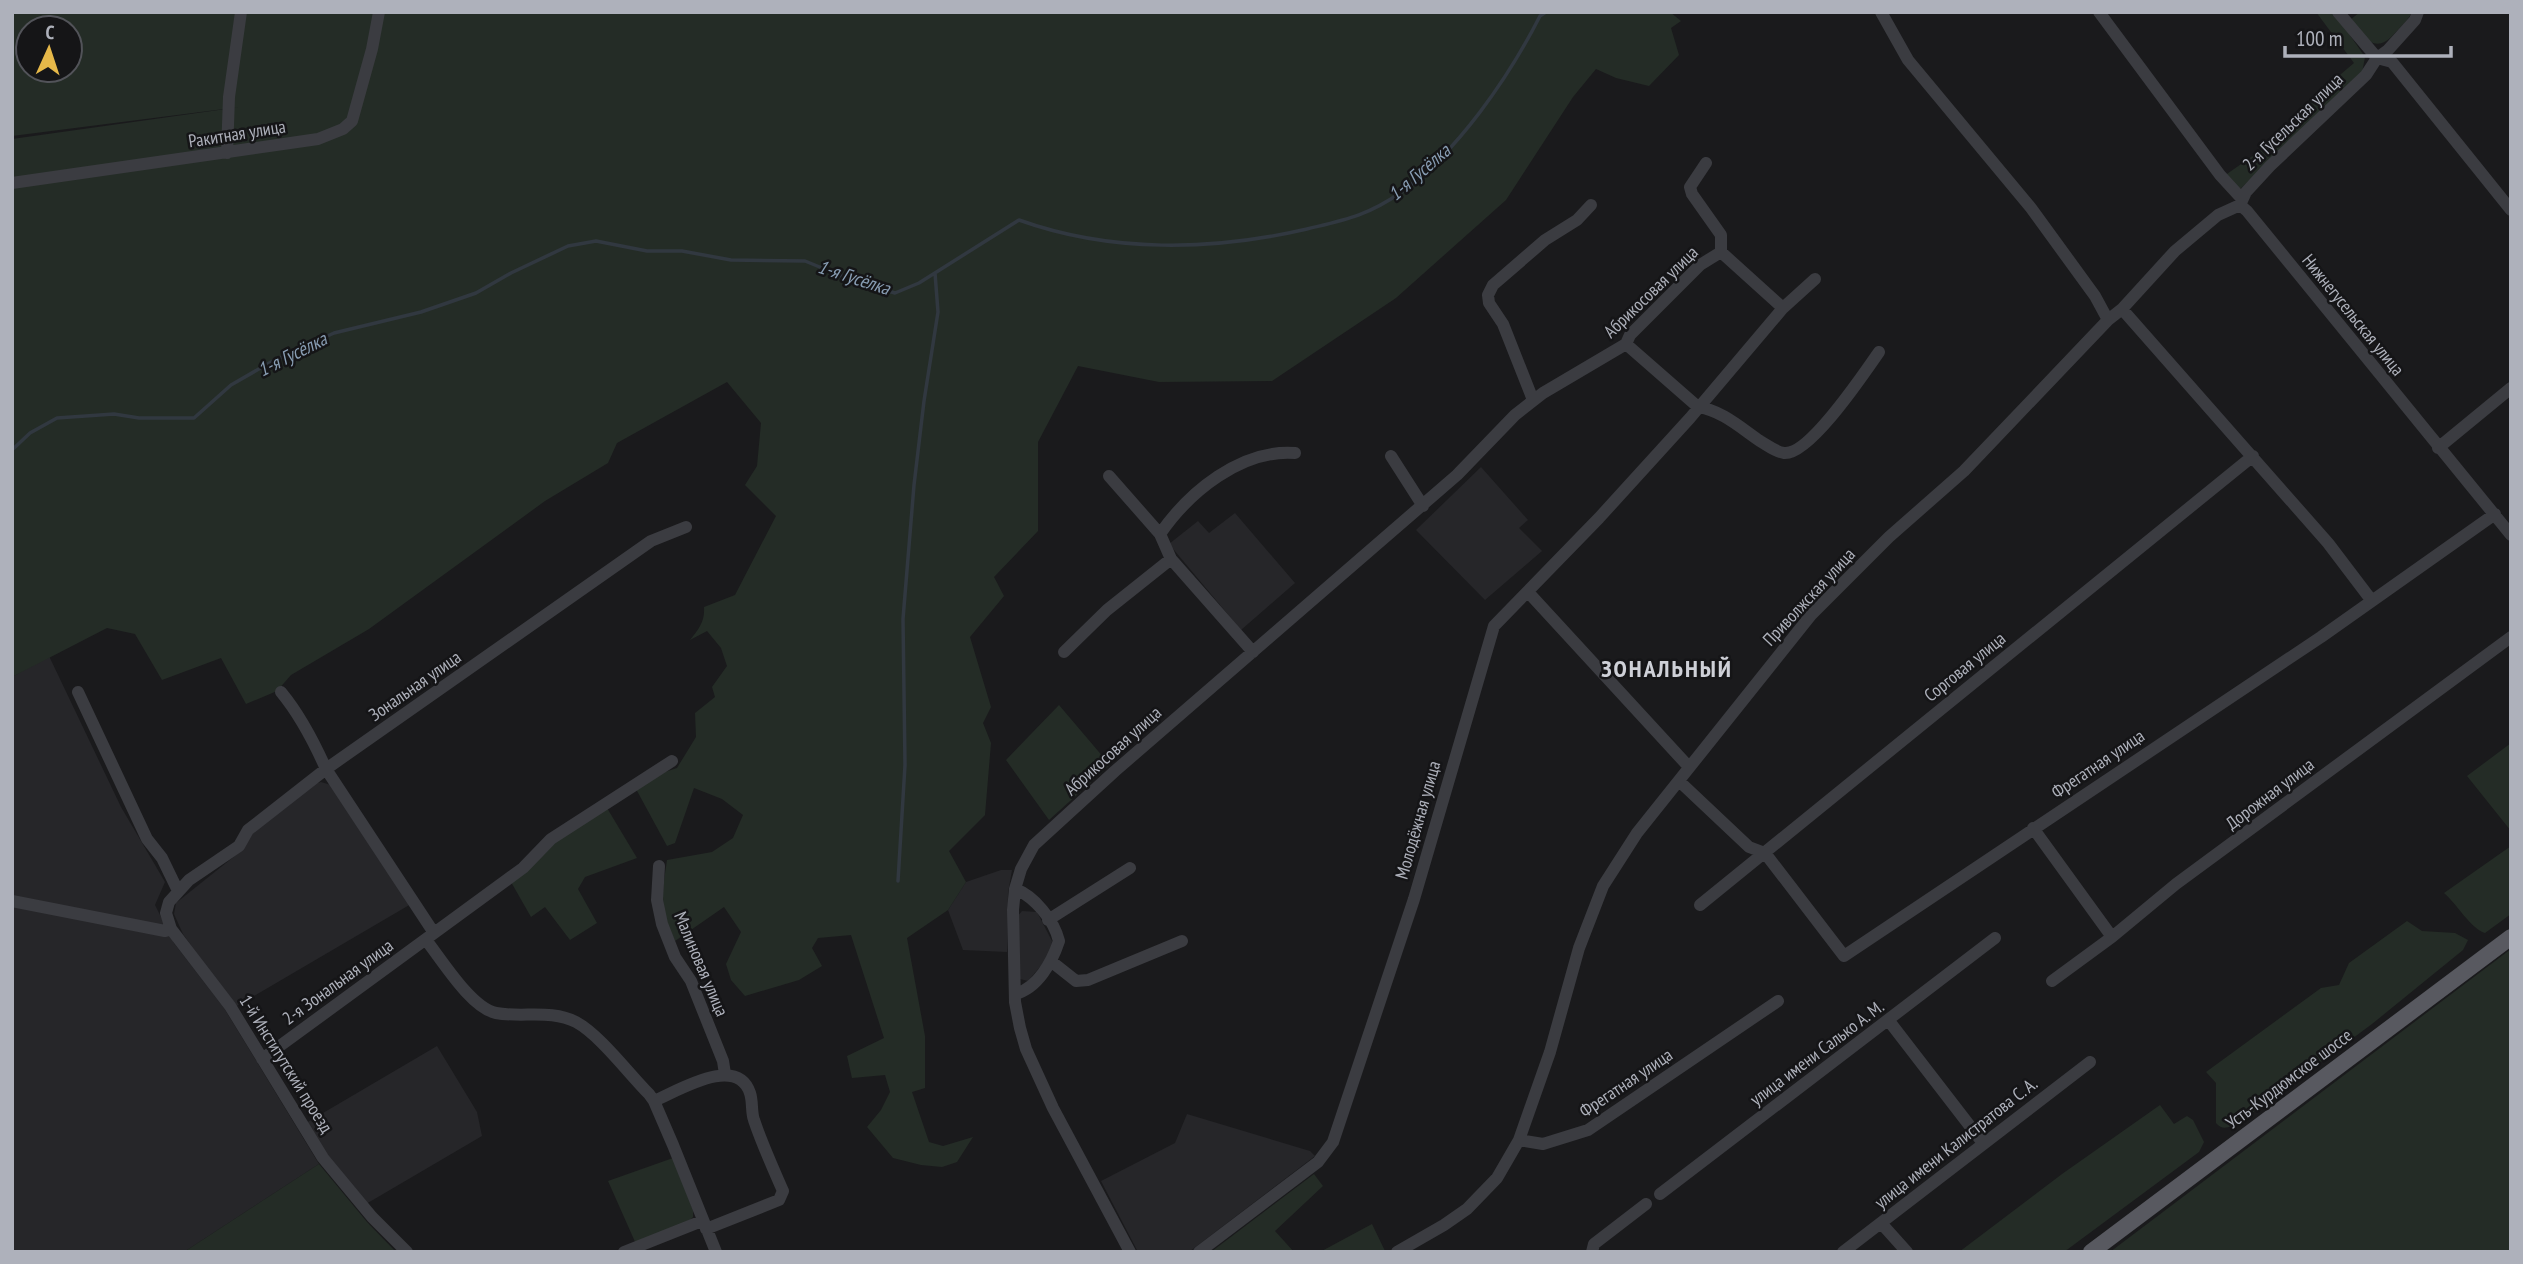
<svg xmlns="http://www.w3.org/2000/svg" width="2523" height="1264" font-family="'PT Sans Narrow',sans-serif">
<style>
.built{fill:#262629}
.green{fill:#242c26;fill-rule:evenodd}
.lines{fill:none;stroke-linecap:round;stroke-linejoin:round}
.stream{stroke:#313840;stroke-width:3.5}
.minor{stroke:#3b3c41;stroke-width:12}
.major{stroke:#585960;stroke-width:16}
.labels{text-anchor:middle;stroke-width:5;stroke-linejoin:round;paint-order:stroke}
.street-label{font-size:18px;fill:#aeb1bb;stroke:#151517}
.water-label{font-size:19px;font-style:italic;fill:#889db3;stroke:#151517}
.district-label{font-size:24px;font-weight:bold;letter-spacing:2px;fill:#ced0d7;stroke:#151517}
</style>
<rect width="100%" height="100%" fill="#1a1a1c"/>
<path class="built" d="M1481,467L1528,520L1519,528L1542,551L1485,600L1416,530Z
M1235,513L1295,583L1241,630L1169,544L1198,521L1209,533Z
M49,656L121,807L165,882L155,905L174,943L224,1008L319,1164L184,1252H12V677Z
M321,782L331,785L411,904L235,1007L183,934L174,914L176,903L241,851L254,831L313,784Z
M1001,870H1012L1008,893L1007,952L963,950L948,910L966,882Z
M1022,911L1037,912L1052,941L1050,955L1028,981L1020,979L1016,918Z
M437,1046L477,1112L482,1136L366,1204L327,1156L306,1123Z
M1187,1114L1310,1151L1315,1156L1189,1252H1138L1101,1181L1175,1143Z"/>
<path class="green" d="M12,12H1670L1681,21L1671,28L1679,55L1649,86L1616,78L1596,69L1573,97L1506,200L1396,298L1272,381L1159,382L1078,366L1038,442V531L994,577L1004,596L970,637L991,707L983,723L991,743L985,815L949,851L966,882L948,910L907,938L925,1036V1088L912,1092L929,1142L943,1146L973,1137L957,1162L942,1167L921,1165L893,1158L867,1127L881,1110L890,1092L885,1075L852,1078L847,1056L884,1038L851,935L818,938L812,948L822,966L799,980L745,996L731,980L726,964L741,932L724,907L675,941C659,909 662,894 667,860L712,852L733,838L743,815L722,799L694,788L675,843L667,846L636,789L665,772L677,768L696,737L695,713L715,697L712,687L727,666L721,648L707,631L690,640C699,629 705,621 704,607L735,595L776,516L745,485L757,466L761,423L727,382L617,443L608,463L545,501L369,629L291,675L277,691L246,704L221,658L162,680L135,634L107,628L12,677V139L240,107L12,136ZM28,28H70V70H28Z
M2316,12H2334L2365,57L2362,73L2239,190L2224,176L2300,123L2295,113L2354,63Z
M2360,12H2412C2408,21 2400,27 2394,34C2374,56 2364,36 2350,20Z
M1059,705L1110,765L1049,820L1006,760Z
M2511,743V831L2467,776Z
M607,808L637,858L585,877L578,889L597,923L570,940L545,907L531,917L511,882L553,843Z
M2511,846V914L2485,933C2471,929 2457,904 2444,893Z
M2407,921L2422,931L2455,933L2468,940L2463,950L2372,1024L2240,1122C2230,1126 2224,1132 2216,1123V1083L2206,1072L2321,988L2339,985L2349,963Z
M2511,949V1252H2110Z
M2160,1105L2174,1124L2187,1116L2193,1120L2204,1142L2199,1152L2064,1252H1959L2062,1174Z
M673,1158L693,1210V1217L689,1221L636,1244L608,1181Z
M319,1164L367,1222L396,1252H184Z
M1314,1174L1323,1186L1275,1231L1294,1252H1211Z
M1372,1224L1385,1251L1384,1252H1320Z"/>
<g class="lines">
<path class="stream" d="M12,450L30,433L57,418L114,414L139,418H194L231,385L271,362L334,333L421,312L476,293L511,273L568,246L596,241L647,251H682L731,260L805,261L854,281L895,293L919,283L1019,220C1111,253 1212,251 1307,229C1344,220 1367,216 1400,193C1457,153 1509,77 1540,16L1546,12
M898,881L905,765L903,619L914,485L924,401L938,312L935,273"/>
<path class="minor" d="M2099,12L2220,175L2242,199
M2338,12L2377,58L2392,62L2511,210
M227,153L229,97L241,12
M1706,163L1690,187L1692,194L1721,235V252L1783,308
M12,183L318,139L343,129L352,121L372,49L379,12
M2240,205L2247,211L2511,535
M2122,309L2328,543L2372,601
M2108,320L2122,309L2175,251L2218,215L2240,205L2246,192L2270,166L2366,75L2377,58L2388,50L2415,20L2418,12
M1626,344L1698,407
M1533,400L1503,324L1489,303L1488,295L1493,285L1545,240L1577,220L1591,205
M1698,407C1721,410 1741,428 1760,441C1767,445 1776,452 1784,453C1809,456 1865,372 1879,352
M2438,448L2511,388
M1391,456L1423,506
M1109,476L1160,534L1171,559L1253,652
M1160,534C1189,492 1241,449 1295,453
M1528,592L1689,767
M1064,652L1107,610L1171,559
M78,692L147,839L162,858L178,891
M281,692C300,715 314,742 326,769L434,933
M1679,781L1749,847L1765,853L1844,956L2321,637L2495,514
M2033,828L2112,937
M659,866L657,900L662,924L675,957L691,981L723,1061L725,1074
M1015,889C1034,896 1054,920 1059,941C1052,962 1038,988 1015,994
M12,901L165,931L171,929
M1700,905L2253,456
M1048,920L1130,868
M426,940C442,960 471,1008 496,1013C522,1018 551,1009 576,1022C600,1035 629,1074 649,1094L654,1101L673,1145L716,1252
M1052,962L1076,981L1088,980L1182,941
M2052,981L2112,937L2176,884L2511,637
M1889,1021L1983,1143
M262,1059L523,868L551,839L672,761
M654,1101C678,1091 737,1054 750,1093C753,1102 751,1112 754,1120C762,1144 773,1168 783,1191L779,1200L706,1229
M1519,1140L1543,1144L1588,1130L1778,1001
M1660,1194L1995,938
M1881,1223L1907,1252
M407,1252L372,1217L323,1158L230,1006L171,929L166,913L169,902L189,880L239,846L248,830L326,769L651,541L686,527
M624,1252L702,1221
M1130,1252L1053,1108L1026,1049L1020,1028L1015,1002L1013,910L1015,889L1021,869L1034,845L1115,771L1457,475L1515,415L1543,393L1626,344L1630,335L1700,265L1721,252
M1199,1252L1318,1162L1333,1142L1414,899L1494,626L1599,518L1690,418L1783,308L1815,279
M1397,1252L1444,1225L1467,1209L1497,1178L1519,1140L1550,1052L1579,948L1603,886L1637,833L1811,615L1889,537L1964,471L2108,320L2095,296L2031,208L1908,60L1881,12
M1592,1252L1594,1244L1646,1204
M1843,1252L2090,1062"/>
<path class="major" d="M2091,1252L2511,937"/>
</g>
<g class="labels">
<g class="street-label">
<text transform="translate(2293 122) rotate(-44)" y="6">2-я Гусельская улица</text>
<text transform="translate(237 134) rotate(-9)" y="6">Ракитная улица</text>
<text transform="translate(1651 292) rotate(-44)" y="6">Абрикосовая улица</text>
<text transform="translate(2353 315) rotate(51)" y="6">Нижнегусельская улица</text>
<text transform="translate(1809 597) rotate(-47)" y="6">Приволжская улица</text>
<text transform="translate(1965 667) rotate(-39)" y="6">Сорговая улица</text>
<text transform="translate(415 686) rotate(-35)" y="6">Зональная улица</text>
<text transform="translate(1113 751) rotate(-42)" y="6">Абрикосовая улица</text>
<text transform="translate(2098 764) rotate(-34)" y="6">Фрегатная улица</text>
<text transform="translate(2270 794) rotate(-37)" y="6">Дорожная улица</text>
<text transform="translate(1418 820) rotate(-74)" y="6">Молодёжная улица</text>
<text transform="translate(701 964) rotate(67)" y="6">Малиновая улица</text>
<text transform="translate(338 982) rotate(-36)" y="6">2-я Зональная улица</text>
<text transform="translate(1817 1053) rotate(-37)" y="6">улица имени Салько А. М.</text>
<text transform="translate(286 1064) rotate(58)" y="6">1-й Институтский проезд</text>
<text transform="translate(2289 1079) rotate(-37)" y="6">Усть-Курдюмское шоссе</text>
<text transform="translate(1626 1083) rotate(-34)" y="6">Фрегатная улица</text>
<text transform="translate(1956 1143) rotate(-38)" y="6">улица имени Калистратова С. А.</text>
</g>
<g class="water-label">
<text transform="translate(1419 172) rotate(-41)" y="7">1-я Гусёлка</text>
<text transform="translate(854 277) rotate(18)" y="7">1-я Гусёлка</text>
<text transform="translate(292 354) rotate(-27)" y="7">1-я Гусёлка</text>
</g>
<g class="district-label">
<text x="1667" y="677">ЗОНАЛЬНЫЙ</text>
</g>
</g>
<rect width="2523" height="1264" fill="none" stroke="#aeb1bb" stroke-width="28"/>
<g transform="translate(49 49) rotate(3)"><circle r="33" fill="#151517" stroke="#525359" stroke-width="2"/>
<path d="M0-5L12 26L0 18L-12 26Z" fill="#e6b849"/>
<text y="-10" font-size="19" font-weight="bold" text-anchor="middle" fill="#aeb1bb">С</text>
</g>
<path d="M2285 46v10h166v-10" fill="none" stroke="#aeb1bb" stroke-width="3.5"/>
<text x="2296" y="46" font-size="21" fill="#aeb1bb" stroke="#151517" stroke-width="5" paint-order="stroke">100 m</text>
</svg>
